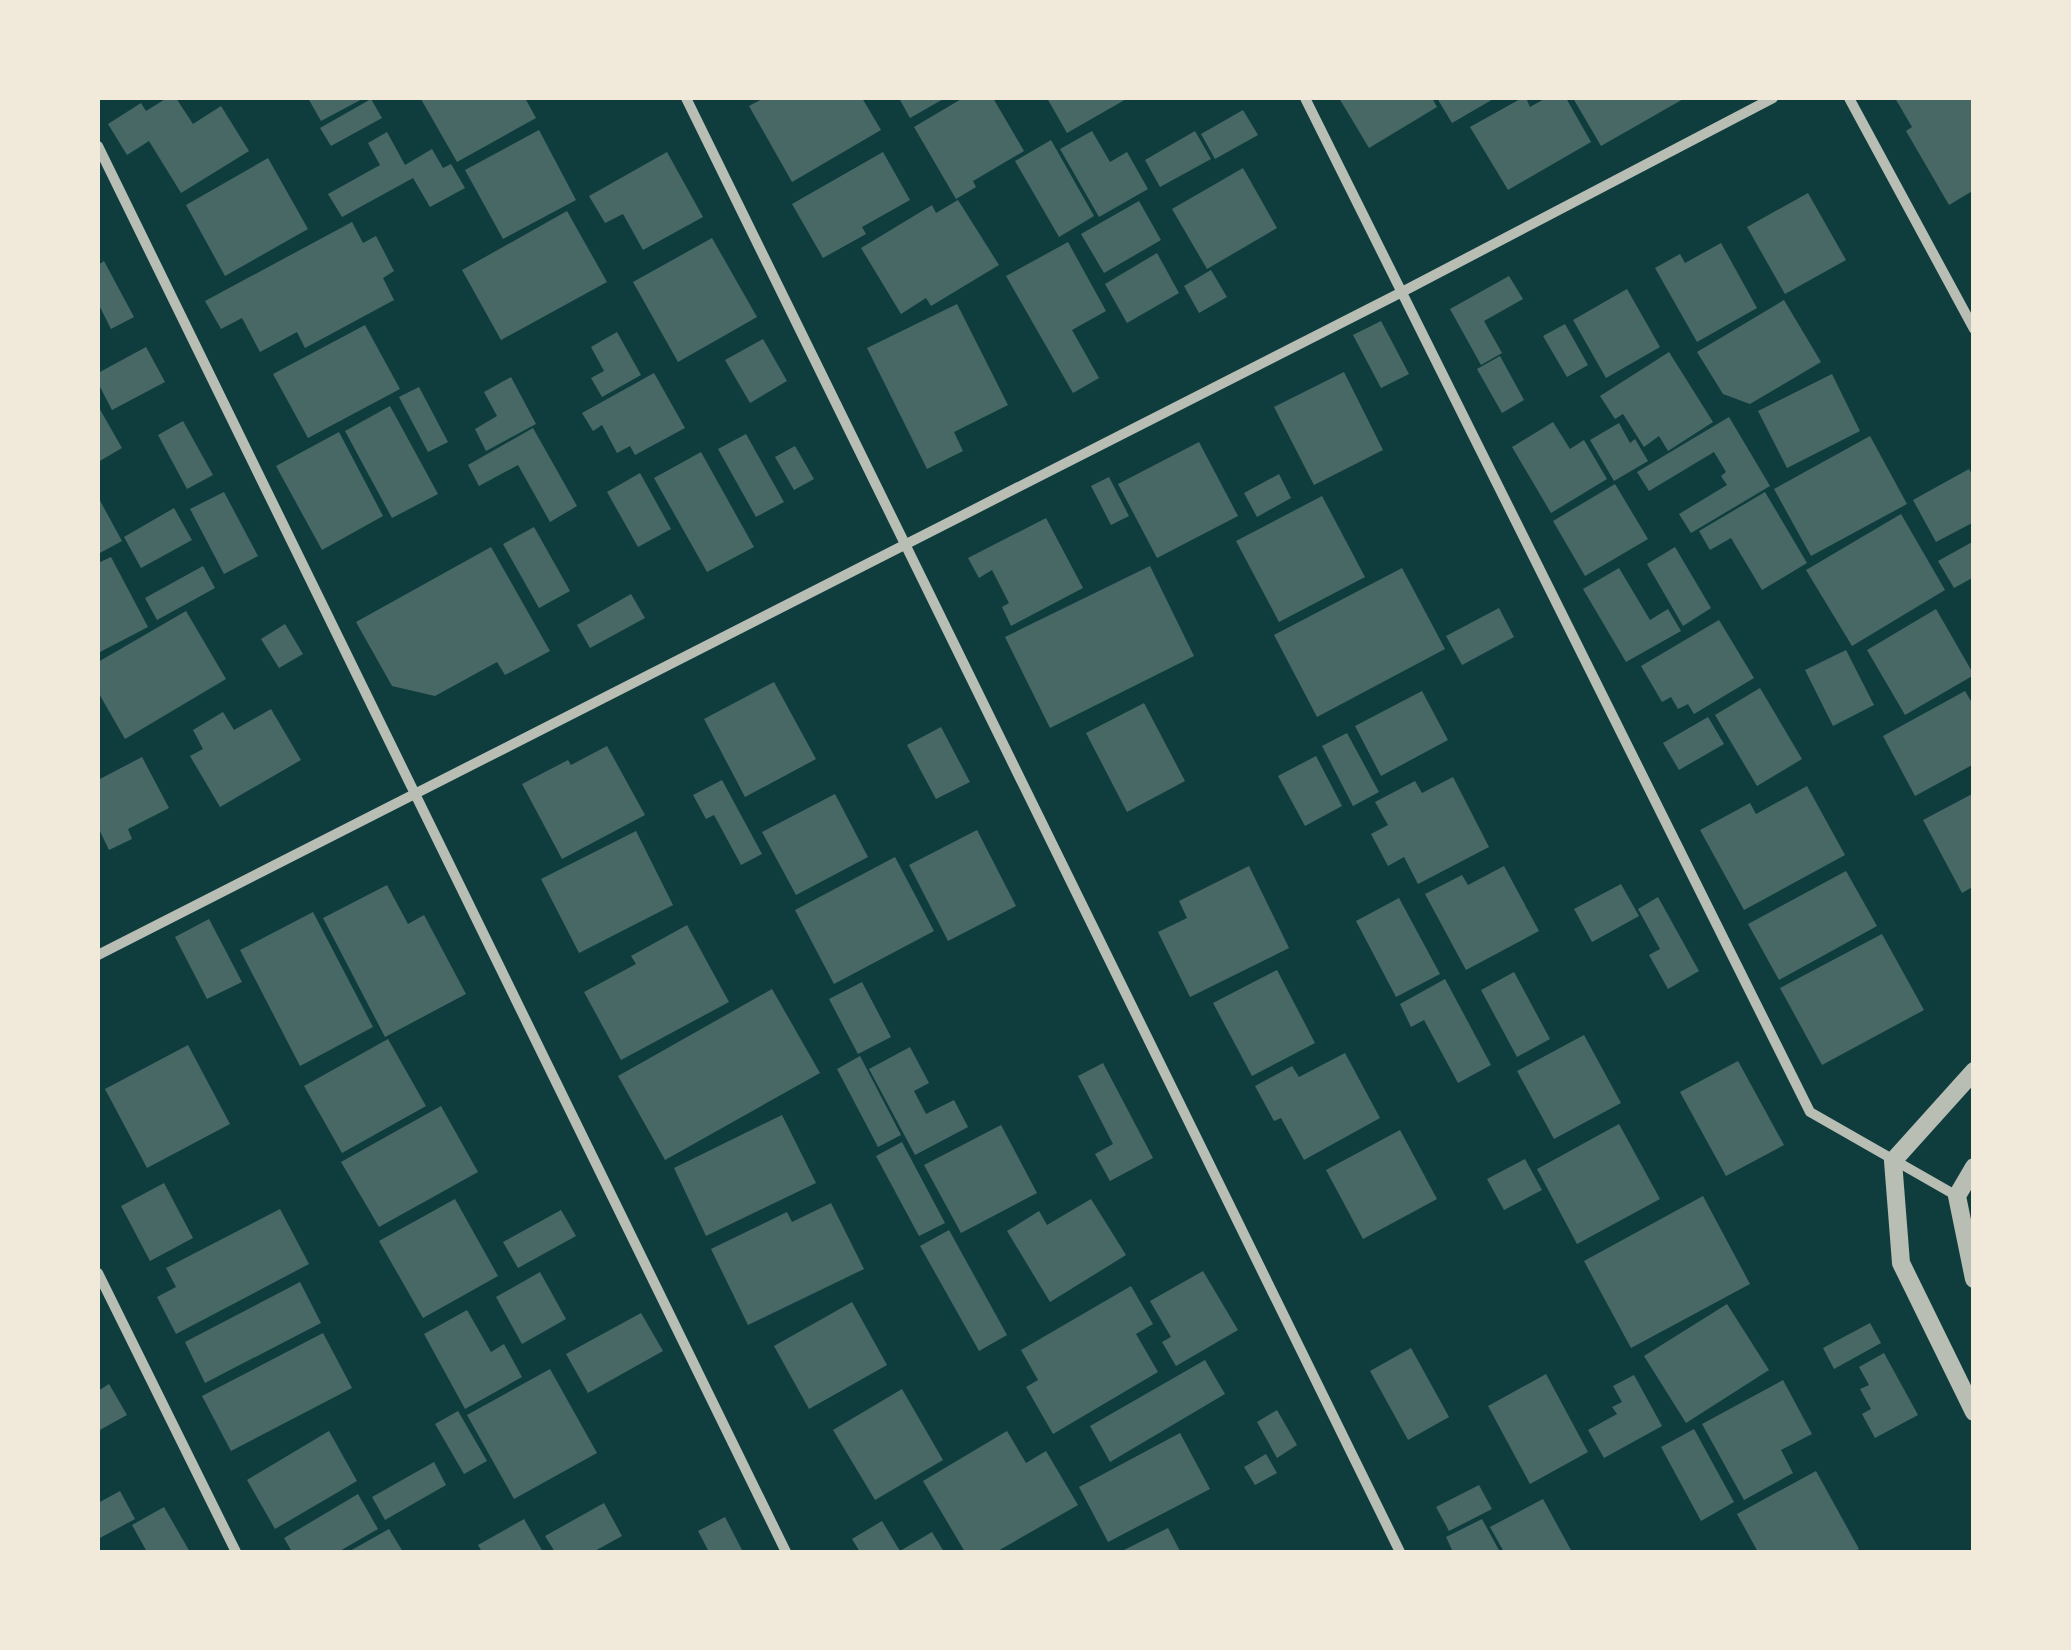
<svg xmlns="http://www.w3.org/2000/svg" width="2071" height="1650" font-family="'Nunito Sans',sans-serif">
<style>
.building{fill:#486865}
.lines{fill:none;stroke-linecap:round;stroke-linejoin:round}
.minor{stroke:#b8beb3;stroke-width:10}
.tertiary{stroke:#b8beb3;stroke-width:18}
</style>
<rect width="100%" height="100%" fill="#0f3d3e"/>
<path class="building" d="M167,98H176L193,124L221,106L249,151L181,193L149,141L127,155L108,124L141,103L146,111Z
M308,98H364L321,121Z
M423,98H525L536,118L457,162L421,99Z
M764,98H862L881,130L792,182L749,106Z
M899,98H945L910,118Z
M963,98H993L1024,151L973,181L976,187L956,199L914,127Z
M1047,98H1128L1067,133Z
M1339,98H1432L1437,107L1369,148Z
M1437,98H1495L1452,123Z
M1522,98H1526L1530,107L1546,98H1566L1591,142L1508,190L1470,127Z
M1573,98H1685L1601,146Z
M1895,98H1974V190L1949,205L1906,131L1912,127Z
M371,99L382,118L331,146L320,128Z
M1243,110L1258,135L1215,159L1201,134Z
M539,130L576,200L503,239L465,170Z
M1092,131L1110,162L1127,152L1148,189L1099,217L1060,149Z
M1195,131L1211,159L1160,187L1145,160Z
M387,132L405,165L432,149L443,168L451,164L465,188L430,207L413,178L342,217L328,194L380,165L368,143Z
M1051,140L1094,216L1059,237L1015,161Z
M667,152L703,217L643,250L623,214L605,223L589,196Z
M883,152L910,200L862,227L866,234L823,258L792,204Z
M268,158L308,229L225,276L186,205Z
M1243,168L1277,228L1207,269L1172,209Z
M1808,193L1846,260L1785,294L1747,227Z
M958,200L999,265L931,306L926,298L901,314L861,248L932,205L936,213Z
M1139,201L1161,240L1104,273L1081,234Z
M567,211L607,282L501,340L462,270Z
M352,222L363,243L376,236L394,271L383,278L394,300L305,348L297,332L260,352L242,318L221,329L205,301Z
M712,238L757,317L678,362L633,282Z
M1068,242L1106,311L1072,330L1099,378L1073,393L1006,276Z
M1721,243L1757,308L1697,342L1655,268L1680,254L1685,263Z
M1157,253L1179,293L1127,323L1105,284Z
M104,261L134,317L111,329L98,303V265Z
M1211,270L1227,297L1199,313L1184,286Z
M1509,276L1523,299L1484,321L1502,353L1481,365L1450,309Z
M1627,289L1660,347L1606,378L1573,320Z
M1784,300L1821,362L1750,404L1723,394L1697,352Z
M957,304L1008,405L954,432L963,451L927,469L867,348Z
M1381,321L1409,374L1381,388L1353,335Z
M1565,324L1588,365L1567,377L1543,336Z
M365,325L400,389L308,438L273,374Z
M617,332L641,375L602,397L591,378L604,371L591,347Z
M763,339L787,381L750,403L725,360Z
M146,347L165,382L112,410L98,383V373Z
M1669,352L1713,422L1668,451L1659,436L1644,447L1623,414L1615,419L1600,396Z
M1500,356L1524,400L1502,413L1477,369Z
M1344,372L1383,450L1314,485L1274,407Z
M654,373L685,428L635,455L630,446L617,453L602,425L593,431L582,413Z
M1832,374L1860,431L1787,468L1758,411Z
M511,377L536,424L486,451L475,429L497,416L484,392Z
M419,387L448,442L428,452L399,397Z
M98,406L122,448L98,462Z
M390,406L438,494L392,518L345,431Z
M1729,417L1770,486L1691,533L1679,514L1727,485L1721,476L1726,472L1714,452L1649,491L1637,472Z
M183,421L213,475L187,489L158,435Z
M1553,422L1570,449L1584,440L1607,479L1551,513L1512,447Z
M1619,423L1630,443L1635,439L1648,461L1614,481L1590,440Z
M533,428L577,506L550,522L518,465L479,486L468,465Z
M339,432L383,516L322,550L276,466Z
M746,434L784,502L756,517L718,449Z
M1870,436L1907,504L1811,556L1774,489Z
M1199,442L1238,516L1157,558L1118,484Z
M795,446L814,479L794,490L775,457Z
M701,452L754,547L707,572L654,478Z
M1969,469L1974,478V522L1936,542L1913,500Z
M640,473L671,529L638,547L607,492Z
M1279,474L1291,498L1257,517L1244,493Z
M1109,477L1129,516L1111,525L1091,486Z
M1615,484L1648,539L1585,576L1553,521Z
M224,492L258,556L224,574L190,509Z
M1765,492L1807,563L1762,590L1731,538L1710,550L1699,531Z
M1322,496L1365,577L1279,622L1236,541Z
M98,497L122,541L98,554Z
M174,508L192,540L141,568L124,537Z
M1901,514L1945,590L1852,646L1806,570Z
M1046,518L1083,588L1011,626L1002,607L1009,603L992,570L979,578L968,558Z
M534,527L570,591L539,608L503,544Z
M1974,541V577L1954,588L1938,561Z
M491,547L550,651L505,675L497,662L435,696L392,686L356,622Z
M1675,547L1711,608L1683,626L1647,564Z
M111,557L148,627L98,653V563Z
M203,566L215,588L157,620L145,598Z
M1150,566L1194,656L1050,728L1005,637Z
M1402,568L1445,649L1317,717L1274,635Z
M1619,568L1650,620L1668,609L1681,631L1626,662L1583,589Z
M631,594L645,618L590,648L577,625Z
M1499,608L1514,637L1462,665L1446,636Z
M1936,609L1974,675L1905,715L1867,650Z
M186,611L226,679L125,739L98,692V662Z
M1719,620L1754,678L1694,714L1688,704L1678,709L1671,697L1662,702L1641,666Z
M285,624L303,654L279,668L261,639Z
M1846,650L1874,705L1833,726L1805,670Z
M774,682L816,759L745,797L704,719Z
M1760,688L1802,759L1757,786L1715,715Z
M1422,691L1448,740L1381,776L1355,726Z
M1965,691L1974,706V764L1915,796L1883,736Z
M1144,703L1185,781L1127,812L1086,733Z
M271,709L301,760L220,807L190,756L203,749L193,730L223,712L234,730Z
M1708,717L1724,744L1679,770L1663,743Z
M941,727L970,782L936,799L907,745Z
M1347,733L1379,792L1353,806L1322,746Z
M607,746L645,815L562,859L522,784L568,760L571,765Z
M1316,756L1342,806L1305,826L1278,776Z
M142,757L169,808L128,829L132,839L109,850L98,827V780Z
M1453,777L1489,847L1418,884L1404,857L1388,866L1371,834L1388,825L1375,802L1415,781L1422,793Z
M722,780L762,854L741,865L714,815L706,819L693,795Z
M1807,786L1845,855L1744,910L1700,830L1750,803L1756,814Z
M1974,793V886L1962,893L1923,820Z
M835,794L868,857L796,895L762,832Z
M977,830L1016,906L948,941L909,865Z
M636,831L673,905L579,953L541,879Z
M895,857L934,931L834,984L795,910Z
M1249,866L1289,948L1190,997L1158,932L1187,918L1179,901Z
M1504,866L1539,931L1466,970L1425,894L1462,875L1468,885Z
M1846,871L1877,926L1779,980L1748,924Z
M1621,884L1639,916L1592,942L1574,909Z
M387,885L408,924L424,915L466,994L385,1037L323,918Z
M1658,897L1699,971L1668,989L1649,955L1660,949L1638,909Z
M1399,898L1440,974L1396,997L1356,921Z
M313,912L373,1027L300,1066L240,950Z
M209,919L242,982L207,999L175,937Z
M687,925L729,1002L621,1060L584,992L636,964L631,956Z
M1882,934L1924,1010L1822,1065L1780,988Z
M1277,970L1315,1043L1252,1076L1213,1003Z
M1514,972L1550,1039L1517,1057L1481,990Z
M1445,979L1491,1065L1458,1083L1424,1020L1411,1027L1400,1004Z
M862,982L891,1037L858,1054L829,999Z
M772,989L820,1073L665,1160L618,1076Z
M1584,1035L1621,1103L1554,1139L1517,1071Z
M388,1039L426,1106L342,1153L304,1086Z
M188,1045L230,1124L147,1168L105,1089Z
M910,1047L929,1083L914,1091L926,1114L954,1100L968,1127L915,1155L869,1069Z
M1345,1053L1380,1118L1304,1160L1281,1118L1274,1121L1255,1086L1292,1066L1299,1077Z
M860,1056L901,1135L878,1147L837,1069Z
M1738,1061L1784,1145L1726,1176L1680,1092Z
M1103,1063L1153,1158L1110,1181L1095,1154L1113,1144L1078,1076Z
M441,1106L478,1172L379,1227L341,1162Z
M782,1115L816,1183L706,1236L674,1168Z
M1619,1124L1660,1199L1577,1244L1537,1169Z
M1001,1125L1037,1193L961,1233L924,1165Z
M1400,1130L1437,1199L1363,1239L1326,1170Z
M902,1142L945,1223L919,1236L876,1156Z
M1525,1159L1542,1190L1504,1210L1487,1179Z
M164,1183L193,1238L150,1261L121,1206Z
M1703,1196L1750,1284L1631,1348L1584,1261Z
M455,1199L498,1276L423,1318L379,1241Z
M1091,1199L1126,1255L1050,1302L1007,1231L1039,1211L1047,1225Z
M831,1203L864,1269L748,1325L711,1249L787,1212L792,1222Z
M280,1209L309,1264L176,1334L157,1297L176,1287L166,1268Z
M561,1210L576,1236L518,1268L503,1242Z
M949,1230L1007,1335L979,1351L920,1246Z
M1203,1271L1238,1330L1176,1366L1162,1342L1171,1337L1150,1301Z
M540,1272L566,1319L522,1344L496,1297Z
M300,1282L321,1323L205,1383L185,1342Z
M1131,1286L1153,1324L1136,1334L1158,1372L1053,1434L1026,1387L1038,1380L1021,1350Z
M852,1302L887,1365L809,1409L774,1346Z
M1727,1304L1769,1370L1686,1423L1644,1356Z
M467,1310L491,1352L504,1344L522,1377L465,1409L424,1334Z
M641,1313L663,1351L588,1393L566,1354Z
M1870,1323L1881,1343L1834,1369L1823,1348Z
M323,1333L352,1388L231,1451L202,1396Z
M1411,1348L1449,1417L1408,1440L1370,1371Z
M1884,1353L1918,1415L1875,1438L1862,1414L1871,1409L1860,1389L1869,1385L1859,1367Z
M1205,1360L1225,1394L1110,1462L1090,1426Z
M550,1369L597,1453L514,1499L467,1415Z
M1546,1374L1588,1452L1530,1484L1488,1406Z
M1634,1375L1662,1426L1604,1458L1588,1430L1617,1414L1612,1407L1622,1402L1613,1386Z
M1783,1380L1812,1434L1781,1450L1793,1473L1744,1500L1702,1424Z
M109,1384L127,1415L98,1431V1391Z
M902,1389L943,1460L875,1500L833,1430Z
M1277,1410L1297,1445L1277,1458L1257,1422Z
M458,1411L487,1461L464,1474L435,1424Z
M1694,1429L1734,1502L1701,1521L1661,1447Z
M329,1431L357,1481L275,1529L247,1480Z
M1007,1431L1026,1463L1046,1451L1078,1505L996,1552H965L923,1481Z
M1180,1433L1210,1489L1108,1542L1079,1487Z
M1266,1454L1277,1473L1255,1485L1244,1467Z
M434,1462L446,1485L385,1520L372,1497Z
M1816,1471L1859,1549L1853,1552H1758L1737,1514Z
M1479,1485L1492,1509L1449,1531L1436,1507Z
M120,1491L135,1519L98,1539V1503Z
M358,1494L378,1529L338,1552H292L284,1538Z
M1543,1499L1572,1552H1504L1490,1527Z
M604,1503L622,1536L593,1552H555L545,1536Z
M164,1507L190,1552H147L132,1525Z
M725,1517L743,1552H709L698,1531Z
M524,1519L543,1552H482L478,1545Z
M1482,1519L1500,1552H1453L1446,1537Z
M882,1521L900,1551L932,1532L944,1552H860L852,1539Z
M1168,1528L1180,1551L1120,1552Z
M389,1529L403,1552H348Z"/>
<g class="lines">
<path class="minor" d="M686,98L1400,1552
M1305,98L1810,1112L1957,1196
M1849,98L1974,329
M98,146L786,1552
M98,955L1400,293L1773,98
M98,1273L236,1552"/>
<path class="tertiary" d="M1974,1071L1893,1161L1901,1263L1974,1412
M1974,1167L1957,1196L1974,1279"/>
</g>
<rect width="2071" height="1650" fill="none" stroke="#f1e9da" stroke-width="200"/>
</svg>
